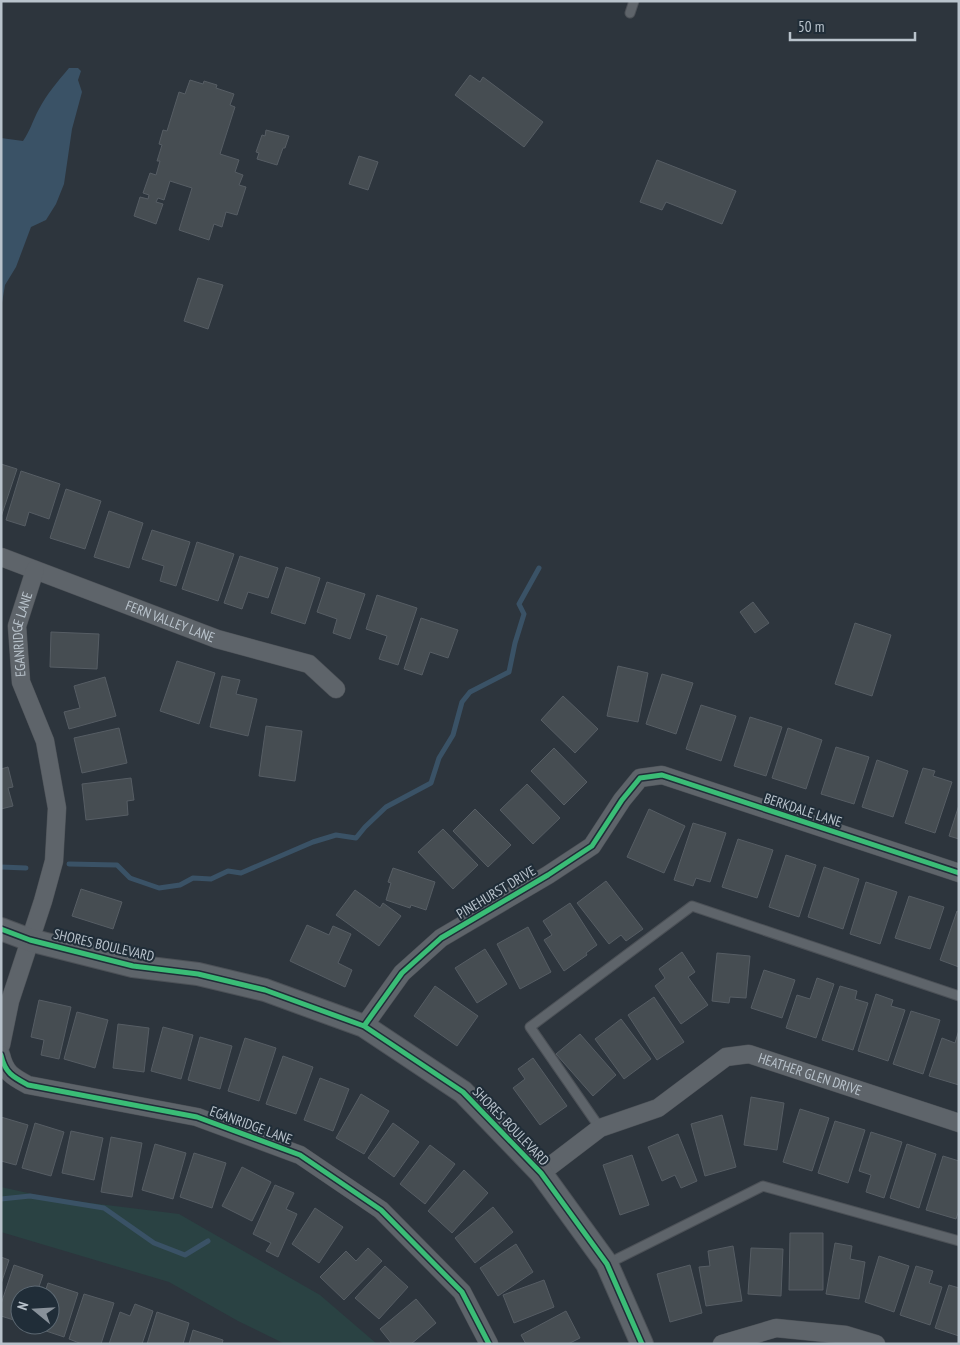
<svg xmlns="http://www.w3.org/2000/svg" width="960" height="1345" font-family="'PT Sans Narrow',sans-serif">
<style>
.green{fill:#2a4243}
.water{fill:#3a5266}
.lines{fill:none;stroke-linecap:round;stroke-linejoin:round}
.stream{stroke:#3a5266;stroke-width:5}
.building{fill:#464d52;stroke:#565d64}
.service-casing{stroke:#4c5157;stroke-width:11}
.minor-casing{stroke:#4c5157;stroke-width:19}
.tertiary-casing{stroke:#4c5157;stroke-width:24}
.service{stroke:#5e646a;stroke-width:9}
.minor{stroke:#5e646a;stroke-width:18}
.tertiary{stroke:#5e646a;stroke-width:22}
.cycleway-casing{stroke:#202d38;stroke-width:8}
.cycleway{stroke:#3abd76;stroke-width:5}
.labels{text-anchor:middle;stroke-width:4;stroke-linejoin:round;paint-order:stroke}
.street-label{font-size:14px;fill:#b9c3cc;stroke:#202d38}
</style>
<rect width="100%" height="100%" fill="#2d353d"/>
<path class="green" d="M1,1187L50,1198L179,1214L320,1295L377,1344H285L238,1321L169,1282L1,1232Z"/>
<path class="water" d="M69,68H78L81,71L78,80L82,92L72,129L64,184L56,204L46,220L31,227L16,267L5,285L1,309V138L23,141C30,131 33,120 39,109C47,94 58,81 69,68Z"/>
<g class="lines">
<path class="stream" d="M69,864L117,865L130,878L159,888L180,885L193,878L211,879L228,871L241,873L313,842L336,835L356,838L365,827L386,807L431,783L439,758L453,735L462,702L470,692L509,672L515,643L524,614L519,604L539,568
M1,867L26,868
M1,1199L30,1196L104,1208L154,1243L185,1255L208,1241"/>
</g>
<path class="building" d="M470,75L480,82L483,77L543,122L524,147L455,95Z
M190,80L203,84L204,81L217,85L216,88L234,94L230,105L235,107L220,154L239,160L235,172L243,175L239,185L246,187L237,215L226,212L222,227L214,224L209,240L179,230L192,188L170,181L164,200L158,198L156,202L163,204L156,224L134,216L140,197L148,199L149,195L143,193L150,173L156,175L160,161H157L162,145L159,144L163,130L167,131L179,92L185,94Z
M266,130L289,136L285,148H283L277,165L257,159L259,153L256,152L262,135L265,136Z
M359,156L378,162L368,190L349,184Z
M657,160L736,191L722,224L666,202L662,210L640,202Z
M198,278L223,285L208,329L184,321Z
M1,464L17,469L1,517Z
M21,471L60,484L49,519L29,512L25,526L6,520Z
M66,489L101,501L85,549L50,538Z
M109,511L143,523L129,568L94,557Z
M152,530L190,542L176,586L160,581L164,566L142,559Z
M197,542L234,554L218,601L182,589Z
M240,556L278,568L268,598L248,592L242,609L224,603Z
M286,567L320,578L305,624L271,613Z
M327,582L365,594L350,639L333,633L337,619L317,612Z
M377,595L417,608L398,665L379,659L387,636L366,629Z
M753,602L769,623L755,633L740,612Z
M421,618L458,630L448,658L430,652L422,675L404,669Z
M855,623L891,635L872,696L835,684Z
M51,632L99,634L97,669L50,667Z
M177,661L215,673L199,724L160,711Z
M618,666L648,673L638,722L607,716Z
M662,674L693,683L676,734L646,724Z
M222,676L240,680L236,694L257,699L248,736L210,727Z
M105,677L116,716L69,729L64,712L80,708L74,686Z
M563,696L598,729L575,753L541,720Z
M701,705L736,716L721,761L686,749Z
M750,717L782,727L766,776L734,766Z
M266,726L302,731L295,781L259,776Z
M119,728L127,763L82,773L74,738Z
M788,728L822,740L806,789L772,778Z
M836,747L869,757L854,804L821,794Z
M554,748L587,782L564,805L531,771Z
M877,760L908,771L893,817L862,807Z
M8,767L13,787L8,788L13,806L1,809V769Z
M923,768L935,771L933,776L952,782L935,833L905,823Z
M131,778L134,800L127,801L128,815L86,820L82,784Z
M527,784L560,818L533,844L500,810Z
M959,805V839L949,836Z
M475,809L511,845L488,867L453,831Z
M649,809L685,826L664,873L627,857Z
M693,823L726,833L710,882L696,878L693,886L674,880Z
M443,829L478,865L453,889L418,852Z
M738,839L773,850L757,898L722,887Z
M786,855L816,865L799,917L769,907Z
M824,867L859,879L843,929L808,917Z
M393,868L435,882L426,910L411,905L410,908L386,900L391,883L388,882Z
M606,881L643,929L626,941L621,935L609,944L577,903Z
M866,882L897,892L880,944L850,934Z
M81,889L122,902L113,929L72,916Z
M355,890L380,908L383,903L401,916L379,946L336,915Z
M909,896L944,907L930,949L895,938Z
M570,903L597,945L586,953L587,955L564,971L544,940L552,935L543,921Z
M957,911L959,912V967L940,960Z
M307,925L329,935L333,926L351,934L338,963L352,970L345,987L290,961Z
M528,927L551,972L520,989L497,944Z
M485,949L507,984L477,1003L455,968Z
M682,952L695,972L688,977L708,1005L681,1024L655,986L665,978L659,969Z
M717,953L750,956L746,998L730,997L729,1003L712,1001Z
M764,970L795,980L782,1018L751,1008Z
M817,978L834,984L816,1038L786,1028L797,995L810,999Z
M435,986L478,1016L457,1046L414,1016Z
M840,986L857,991L855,999L868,1003L853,1050L822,1040Z
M876,994L893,1000L891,1006L905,1010L888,1061L858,1051Z
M654,997L684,1042L657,1060L628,1015Z
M39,1000L71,1007L59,1059L41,1055L44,1040L31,1037Z
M911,1011L940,1020L923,1074L893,1064Z
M77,1012L108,1020L95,1068L64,1059Z
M621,1019L651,1059L624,1079L595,1039Z
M118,1024L149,1028L144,1072L113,1068Z
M163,1027L193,1035L181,1079L151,1071Z
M959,1030V1085L929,1076L942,1038L955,1043Z
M580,1034L616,1075L593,1096L556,1054Z
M200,1037L232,1046L220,1089L188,1080Z
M245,1038L276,1048L259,1101L228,1091Z
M283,1056L313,1067L296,1114L266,1104Z
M533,1058L567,1106L540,1125L513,1088L525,1079L518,1069Z
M320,1078L349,1089L333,1131L304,1120Z
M361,1094L389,1111L364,1154L336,1138Z
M751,1097L784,1103L777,1150L744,1145Z
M800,1109L829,1118L812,1171L783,1162Z
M722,1115L736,1167L705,1176L691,1124Z
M1,1117L28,1125L16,1165L1,1161Z
M835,1121L865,1130L848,1183L818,1173Z
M35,1123L64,1132L51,1176L22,1168Z
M393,1123L419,1142L394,1177L368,1158Z
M71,1131L103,1138L94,1180L62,1173Z
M871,1132L902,1142L884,1198L866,1192L871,1175L859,1171Z
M678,1134L697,1181L681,1188L675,1175L662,1181L648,1147Z
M111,1137L142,1143L132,1197L101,1192Z
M155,1144L186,1153L173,1199L142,1190Z
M907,1144L936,1154L919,1208L890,1198Z
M430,1145L455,1164L425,1204L400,1184Z
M194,1153L226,1163L212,1208L180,1197Z
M632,1155L649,1205L620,1215L603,1165Z
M943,1156L959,1161V1210L956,1219L926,1210Z
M242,1167L271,1182L252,1221L222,1206Z
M464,1170L488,1193L452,1233L428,1211Z
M275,1185L294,1193L286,1209L297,1214L278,1257L266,1251L271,1243L253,1234Z
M493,1207L513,1232L475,1263L455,1238Z
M315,1208L343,1227L319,1263L292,1244Z
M790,1233H823V1290H789Z
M835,1243L852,1246L850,1259L865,1262L859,1299L826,1294Z
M516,1244L533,1272L498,1296L480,1268Z
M733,1246L742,1301L706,1306L699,1267L710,1266L708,1251Z
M368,1248L382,1261L344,1300L320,1277L346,1251L356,1261Z
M751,1248L783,1249L781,1296L748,1294Z
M879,1256L909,1266L894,1312L865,1302Z
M1,1257L9,1260L1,1284Z
M14,1265L43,1275L36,1295H20V1322L1,1316V1304Z
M690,1265L702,1313L670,1322L657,1274Z
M385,1266L408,1287L379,1319L355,1298Z
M916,1266L933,1271L929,1283L942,1287L930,1325L900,1315Z
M544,1280L554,1307L514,1323L503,1295Z
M48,1283L78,1293L64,1337L34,1327V1325H50V1295H44Z
M949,1285L959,1288V1336L935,1328Z
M84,1294L114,1303L101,1344H82L69,1339Z
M416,1299L436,1323L411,1344H392L380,1329Z
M135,1304L153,1311L142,1344H109L120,1312L130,1316Z
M566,1311L580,1338L568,1344H526L521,1335Z
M157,1312L189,1323L183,1344H147Z
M193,1330L223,1340L222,1344H189Z"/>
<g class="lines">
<defs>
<path id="service" d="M630,13L634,1
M600,1128L530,1027L692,906L959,996
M607,1264L763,1186L959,1241"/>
<g id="minor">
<path id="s1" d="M1,557L217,639L309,664L336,689"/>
<path d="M364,1026L402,973L441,938L548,875L592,846L622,800L640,778L662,775L959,873"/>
<path id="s2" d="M1,1045L10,1001L43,901L54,861L57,808L45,741L21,682L17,626L35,570"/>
<path d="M1,1055C5,1073 13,1077 28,1085L197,1117L300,1155L381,1210L462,1292L489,1344"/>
<path id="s3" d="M541,1173L600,1128L658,1108L726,1057L749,1054L959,1123"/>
<path d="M722,1344L776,1328L846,1335L876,1344"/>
</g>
<path id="tertiary" d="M1,929L30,940L133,966L198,974L265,990L364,1026L463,1092L541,1173L607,1264L642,1344"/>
</defs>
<use href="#service" class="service-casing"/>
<use href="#minor" class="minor-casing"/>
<use href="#tertiary" class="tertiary-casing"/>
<use href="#service" class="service"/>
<use href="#minor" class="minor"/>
<use href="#tertiary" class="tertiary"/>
<defs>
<path id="cycleway" d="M1,929L30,940L133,966L198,974L265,990L364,1026L463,1092L541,1173L607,1264L642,1344
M364,1026L402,973L441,938L548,875L592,846L622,800L640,778L662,775L959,873
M1,1055C5,1073 13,1077 28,1085L197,1117L300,1155L381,1210L462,1292L489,1344"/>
</defs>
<use href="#cycleway" class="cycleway-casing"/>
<use href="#cycleway" class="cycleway"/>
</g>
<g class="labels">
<g class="street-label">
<text dy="5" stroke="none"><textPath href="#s1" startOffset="181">FERN VALLEY LANE</textPath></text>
<text dy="5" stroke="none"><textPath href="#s2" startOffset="425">EGANRIDGE LANE</textPath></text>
<text transform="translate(803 810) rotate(18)" y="5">BERKDALE LANE</text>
<text transform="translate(496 892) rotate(-31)" y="5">PINEHURST DRIVE</text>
<text transform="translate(104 945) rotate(13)" y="5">SHORES BOULEVARD</text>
<text dy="5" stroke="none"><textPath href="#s3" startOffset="308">HEATHER GLEN DRIVE</textPath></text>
<text transform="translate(251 1125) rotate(20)" y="5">EGANRIDGE LANE</text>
<text transform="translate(511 1126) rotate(46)" y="5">SHORES BOULEVARD</text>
</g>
</g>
<rect width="960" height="1345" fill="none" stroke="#b9c3cc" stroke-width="5"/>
<g transform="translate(35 1310) rotate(288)"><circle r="24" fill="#202d38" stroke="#5d6973"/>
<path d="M0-4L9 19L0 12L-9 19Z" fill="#88919a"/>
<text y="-8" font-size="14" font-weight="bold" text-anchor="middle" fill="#b9c3cc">N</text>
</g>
<path d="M790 32v8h125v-8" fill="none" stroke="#b9c3cc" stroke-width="2.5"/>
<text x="798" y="32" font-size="15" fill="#b9c3cc" stroke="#202d38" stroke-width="4" paint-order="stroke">50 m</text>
</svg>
